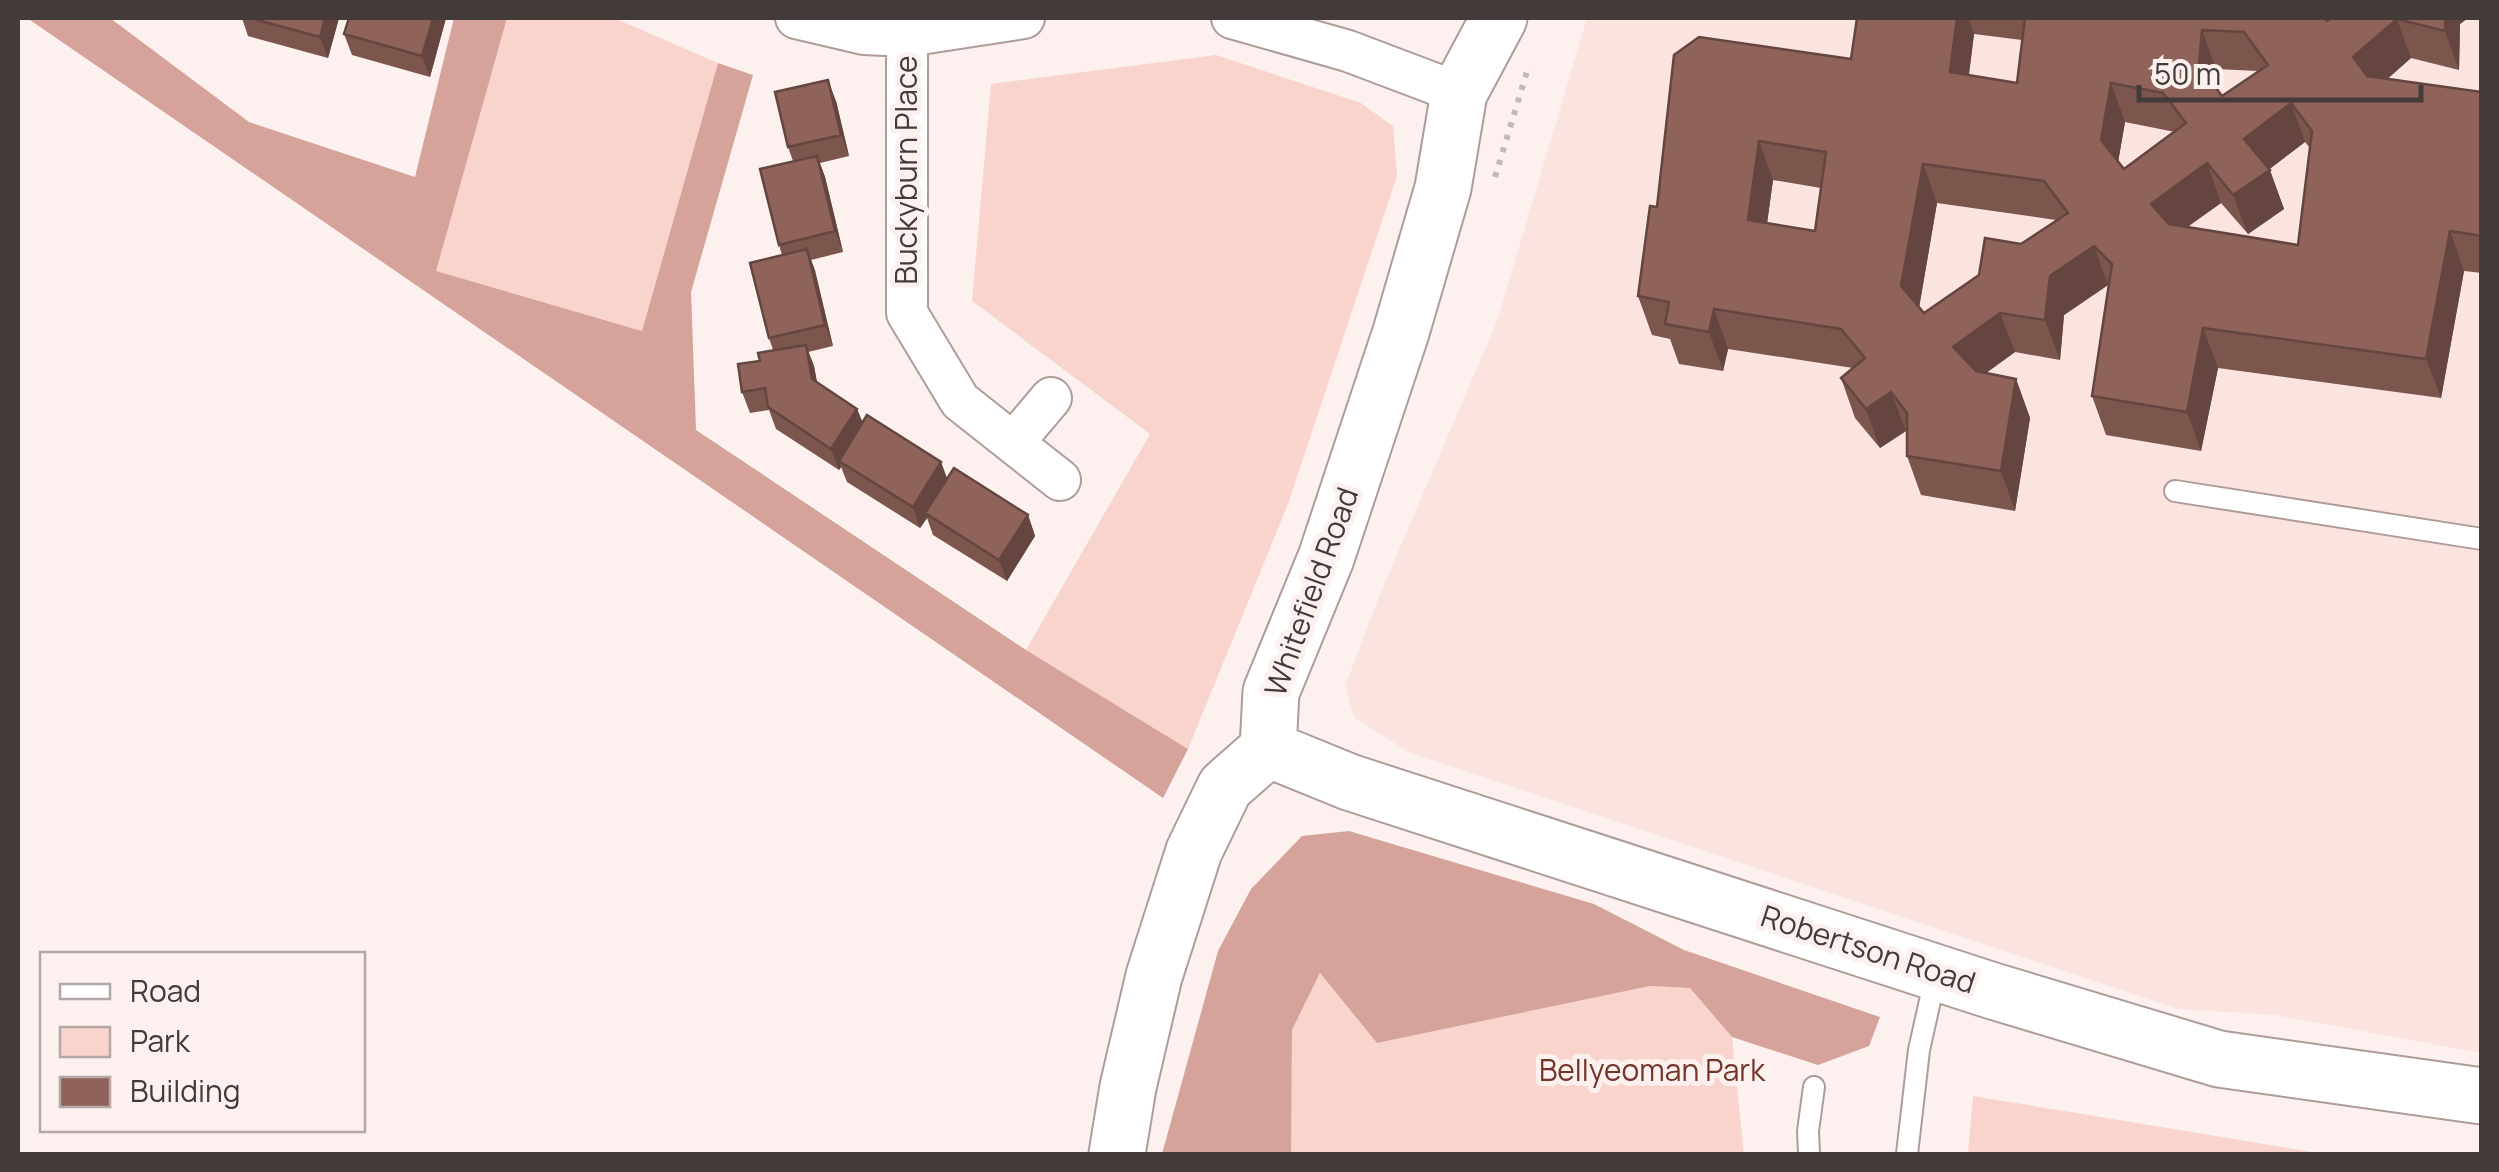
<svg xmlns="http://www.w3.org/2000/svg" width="2499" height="1172" font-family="Manrope,sans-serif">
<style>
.built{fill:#fbe4e0}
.green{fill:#f9d4cd}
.forest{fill:#d5a399}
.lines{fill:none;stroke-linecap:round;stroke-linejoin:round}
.lane-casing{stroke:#af9c99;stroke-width:24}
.street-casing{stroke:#af9c99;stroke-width:44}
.secondary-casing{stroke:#af9c99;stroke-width:59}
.path{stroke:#c4b9b7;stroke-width:6;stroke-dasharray:5 8;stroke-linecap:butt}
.lane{stroke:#fff;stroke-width:20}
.street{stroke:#fff;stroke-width:40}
.secondary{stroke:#fff;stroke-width:55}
.wall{fill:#7c554d;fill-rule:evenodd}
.shaded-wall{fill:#65453f}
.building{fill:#90635a;stroke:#65453f;stroke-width:2.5;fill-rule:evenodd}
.labels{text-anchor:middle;stroke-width:10;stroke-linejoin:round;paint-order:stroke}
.street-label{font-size:30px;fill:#433b39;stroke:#fdf1ef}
.park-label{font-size:30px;fill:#73352a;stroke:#fdf1ef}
</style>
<rect width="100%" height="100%" fill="#fdf1ef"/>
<path class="built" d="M1587,18H2481V1053L2275,1015L2177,1009L1408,752L1354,717L1345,686L1380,594L1497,321Z"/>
<path class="green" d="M507,18H614L718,63L642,331L435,271Z
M1216,55L1361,103L1393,126L1397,176L1288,504L1188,749L1026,650L1150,434L972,301L991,84Z
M1320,973L1377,1043L1650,986L1690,988L1732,1037L1744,1154H1290L1292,1030Z
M1973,1096L2324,1154H1968Z"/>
<path class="forest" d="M27,18H110L249,122L415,177L454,18H507L436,271L642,331L718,63L753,75L691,292L696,430L1026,650L1188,749L1163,798Z
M1349,831L1594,904L1684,950L1880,1017L1869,1046L1818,1065L1732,1037L1690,988L1650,986L1377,1043L1320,973L1292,1030L1291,1154H1162L1218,951L1251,889L1302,836Z"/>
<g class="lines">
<defs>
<path id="lane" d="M2175,491L2482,539
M1809,1154L1808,1131L1814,1087
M1907,1154L1919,1050L1936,974"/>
<path id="street" d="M796,18L864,34L907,36L1024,18
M1232,18L1348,51L1459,93
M907,36V313L960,401L1060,480
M1013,443L1051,398"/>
<path id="secondary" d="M1268,749L1349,782L1993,991L2219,1059L2482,1096
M1117,1154L1128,1087L1154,976L1194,851L1225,787L1268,749L1271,692L1326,558L1401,332L1443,188L1459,93L1499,18"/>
</defs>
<use href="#lane" class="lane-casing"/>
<use href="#street" class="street-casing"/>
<use href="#secondary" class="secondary-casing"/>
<path class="path" d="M1495,177L1529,65"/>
<use href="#lane" class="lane"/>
<use href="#street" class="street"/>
<use href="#secondary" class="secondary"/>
</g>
<path class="wall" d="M242,18H339L328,58L248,36Z
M446,18L430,77L352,55L344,34Z
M1857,18H2324L2327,21L2332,18H2468L2460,24L2459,70L2411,58L2387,79L2482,92V273L2464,271L2441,398L2218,368L2201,451L2106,435L2092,396L2108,285L2064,315L2060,360L2015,352L1986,373L2016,379L2030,418L2015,511L1921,495L1907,456V433L1906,431L1880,448L1855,418L1841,378L1853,368L1728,349L1723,371L1679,364L1670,339L1652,335L1638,296L1657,207L1851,59ZM1974,34L2022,40L2017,83L1969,75ZM2216,69L2258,71L2222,96L2215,86ZM2125,122L2175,132L2124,169L2118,162ZM2305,142L2310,148L2298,245L2187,227L2221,203L2248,234L2284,209L2269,169ZM1773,180L1821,188L1815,231L1767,223ZM1937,203L2056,220L1924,313L1919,307Z
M836,101L849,156L820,163L825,177L843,252L811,260L833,346L808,352L814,366L817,382L857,409L863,423L947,478L1028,515L1035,536L1007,581L933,535L927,518L920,528L847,482L841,467L839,470L776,429L769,410L750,413L742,392L760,361L773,350L769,338L782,255L779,245L793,161L788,147Z"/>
<path class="shaded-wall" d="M325,18H339L328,58L320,37Z
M433,18H446L430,77L422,56Z
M1957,18H1968L1974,34L1964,111L1950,72Z
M2445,18H2468L2460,24L2459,70L2445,31Z
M2397,19L2411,58L2367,97L2353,57Z
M2202,30L2216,69L2213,104L2199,65Z
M828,80L836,101L849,156L841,135Z
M2111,83L2125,122L2115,180L2101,140Z
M2291,103L2305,142L2258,178L2244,139Z
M1759,141L1773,180L1762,260L1748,220Z
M817,156L825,177L843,252L835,231Z
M2207,163L2221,203L2165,243L2151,204Z
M1923,164L1937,203L1916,326L1901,286Z
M2270,170L2284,209L2248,234L2233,195Z
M2450,231L2464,271L2441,398L2426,359Z
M2094,246L2108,285L2064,315L2060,360L2045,320L2050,276Z
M807,249L815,270L833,346L825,325Z
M1714,309L1728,349L1723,371L1709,332Z
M2000,313L2015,352L1968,386L1953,347Z
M2203,328L2218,368L2201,451L2187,412Z
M806,345L814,366L820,400L812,379Z
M2016,379L2030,418L2015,511L2001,471Z
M1891,392L1906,431L1880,448L1866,409Z
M857,409L865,430L839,461L841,467L839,470L831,449Z
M941,462L949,483L925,513L927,518L920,528L913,507Z
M1028,515L1035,536L1007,581L999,560Z"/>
<path class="building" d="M250,18H325L320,37Z
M349,18H433L422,56L344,34Z
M1857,18H1957L1950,72L2017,83L2025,18H2324L2327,21L2332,18H2445V31L2397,19L2353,57L2367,76L2482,92V236L2450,231L2426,359L2203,328L2187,412L2092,396L2112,264L2094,246L2050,276L2045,320L2000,313L1953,347L1976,371L2016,379L2001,471L1907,456V413L1891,392L1866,409L1841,378L1865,358L1841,329L1714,309L1709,332L1665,324L1669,302L1638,296L1650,206L1657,207L1674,55L1699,37L1851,59ZM2202,30L2244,32L2268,65L2222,96L2199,65ZM2111,83L2163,93L2186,123L2124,169L2101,140ZM2291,103L2312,131L2298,245L2169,224L2151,204L2207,163L2233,195L2270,170L2244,139ZM1759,141L1826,152L1815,231L1748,220ZM1923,164L2044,181L2068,213L2021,244L1985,238L1979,275L1924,313L1901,286Z
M828,80L841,135L788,147L775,92Z
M817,156L835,231L779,245L760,169Z
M807,249L825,325L769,338L750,263Z
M806,345L812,379L857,409L831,449L768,407L765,388L742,392L738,364L760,361L758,353Z
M867,415L941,462L913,507L839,461Z
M954,468L1028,515L999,560L925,513Z"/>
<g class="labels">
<g class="street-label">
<text transform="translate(907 170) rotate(-90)" y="10">Buckyburn Place</text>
<text transform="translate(1312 592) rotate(-70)" y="10">Whitefield Road</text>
<text transform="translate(1868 950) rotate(18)" y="10">Robertson Road</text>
</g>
<g class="park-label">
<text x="1652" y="1081">Bellyeoman Park</text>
</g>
</g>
<rect width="2499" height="1172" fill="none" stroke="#433b39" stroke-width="40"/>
<rect x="40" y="952" width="325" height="180" fill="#fdf1ef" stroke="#b3a8a6" stroke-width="2.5"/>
<rect x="60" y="984" width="50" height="15" fill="#ffffff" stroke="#b3a8a6" stroke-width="2.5"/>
<text x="130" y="1002" font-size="30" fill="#433b39">Road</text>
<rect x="60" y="1027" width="50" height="30" fill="#f9d4cd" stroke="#b3a8a6" stroke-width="2.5"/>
<text x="130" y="1052" font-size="30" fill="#433b39">Park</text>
<rect x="60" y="1077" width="50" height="30" fill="#90635a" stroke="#b3a8a6" stroke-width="2.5"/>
<text x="130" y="1102" font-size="30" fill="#433b39">Building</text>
<path d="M2139 85v15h282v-15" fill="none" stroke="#433b39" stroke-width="5"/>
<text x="2154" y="85" font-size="30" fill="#433b39" stroke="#fdf1ef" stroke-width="8" paint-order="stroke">50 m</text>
</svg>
